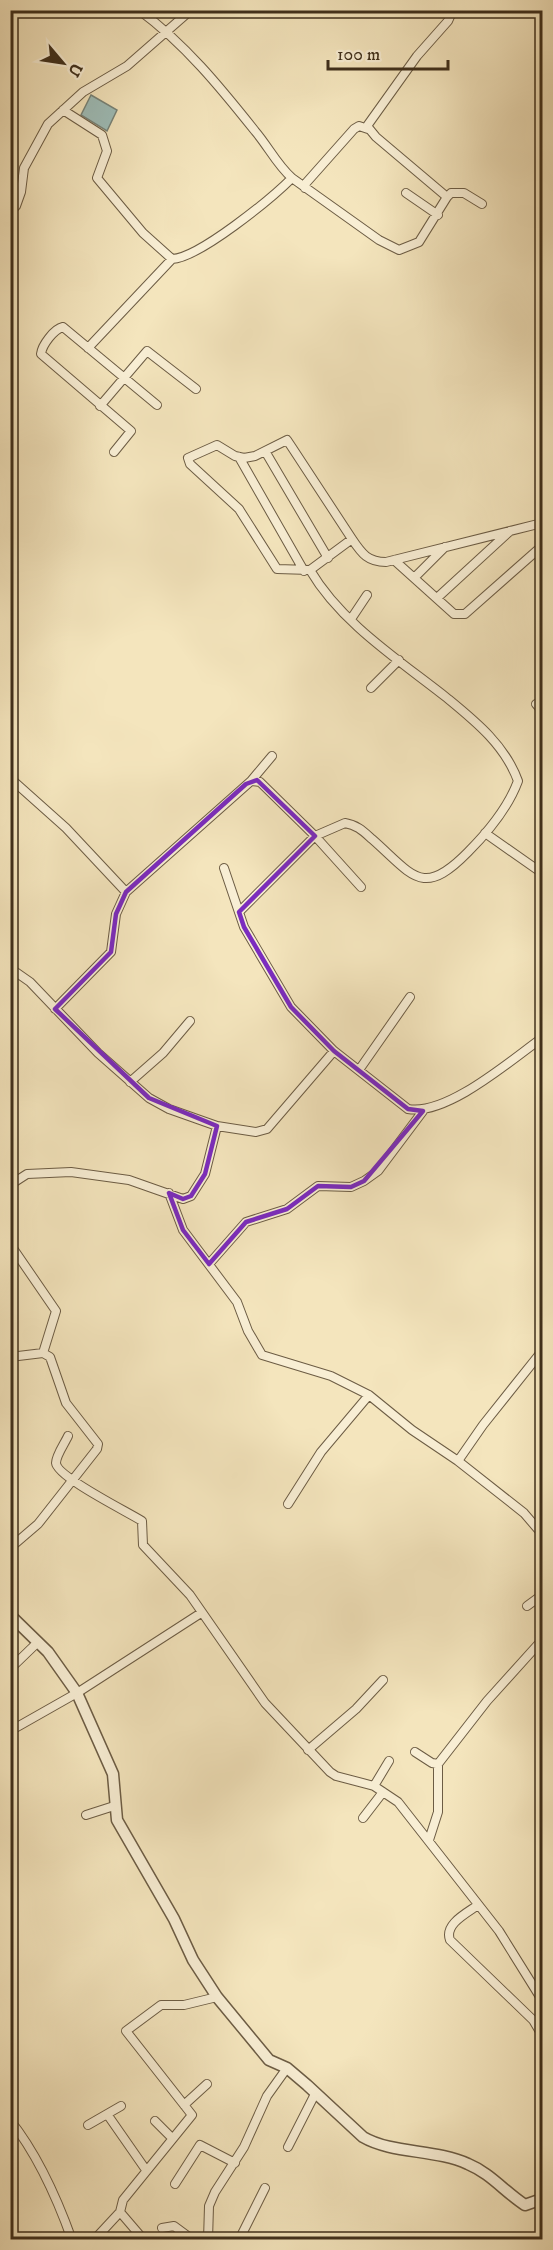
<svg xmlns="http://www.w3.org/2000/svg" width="553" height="2250" font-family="'IM FELL DW Pica',serif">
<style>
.water{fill:#9ebdb8;stroke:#788479;stroke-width:1.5}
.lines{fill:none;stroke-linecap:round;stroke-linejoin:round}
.minor-casing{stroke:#6c5c44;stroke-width:10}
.tertiary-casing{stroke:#6c5c44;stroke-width:13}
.minor{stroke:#f8eed4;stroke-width:8}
.tertiary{stroke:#f8eed4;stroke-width:10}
.marked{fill:none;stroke:#7b2cbf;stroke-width:4.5;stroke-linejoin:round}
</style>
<rect width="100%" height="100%" fill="#f4e5bd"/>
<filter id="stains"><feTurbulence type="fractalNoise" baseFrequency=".00333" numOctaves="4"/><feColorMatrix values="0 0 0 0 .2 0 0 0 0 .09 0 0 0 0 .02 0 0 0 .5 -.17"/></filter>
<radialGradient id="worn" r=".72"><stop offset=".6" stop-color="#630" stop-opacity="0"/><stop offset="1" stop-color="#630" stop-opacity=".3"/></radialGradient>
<path class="water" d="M91,95L117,110L107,131L81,115Z"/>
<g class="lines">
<defs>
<path id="minor" d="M63,110L102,135L107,151L97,178L143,233L172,259C199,258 272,198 292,178C277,165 268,146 255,131C220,87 185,44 139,10
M292,178L379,240L399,250L419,242L447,197L376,137L367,126L417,56L448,21L453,10
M305,188L306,183L354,129L359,126L368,129
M406,193L438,215
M447,197L451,193H464L482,204
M10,212L16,206L21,192L24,168L48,124L83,92L127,66L191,10
M88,348L172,259
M100,406L147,351L196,389
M265,451L328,558
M114,452L131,431L41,354C42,345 54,329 63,327L157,405
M239,457L304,571
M352,539L310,570L277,569L239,509L190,464L188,458L217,445L235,456L244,458L255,456L287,440L293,449L352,539C362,554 368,562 386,562L542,523
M394,560L454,614H465L542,546
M415,577L445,547
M437,598L510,531
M351,619L367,595
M371,688L399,660
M536,704L542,711
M10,778L66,828L126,892
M251,781L272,756
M485,833L542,873
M224,868L244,927L291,1007L334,1051L408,1109C447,1116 511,1060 542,1038
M239,912L315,836L345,823C357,825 363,831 372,839C413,875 422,899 468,852C488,832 508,808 518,781C505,745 475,721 447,698C399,660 341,623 310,570
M10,968L30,982L98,1053L149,1098L169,1109L217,1126
M55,1009L111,952L116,914L126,892L251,781L260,782L315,836L361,887
M359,1070L410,997
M130,1082L163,1053L190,1021
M10,1185L27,1174L71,1172L129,1180L183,1199L191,1196L205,1174L217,1126L256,1132L267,1129L334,1051
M169,1193L183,1230L237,1302L248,1331L262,1355L331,1376L369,1395
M10,1244L56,1311L43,1353
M209,1264L246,1222L287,1209L318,1186L351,1187L364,1181L378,1171L423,1111
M542,1351L483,1425L458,1461L524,1513L542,1534
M10,1357L43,1353L50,1357L66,1403L98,1444L97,1449L38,1524L10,1548
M68,1436C65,1443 56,1455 56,1463C57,1477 128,1512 142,1521L143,1545L190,1595L265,1703L330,1772L336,1776L374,1786L398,1802L499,1931L542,2000
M288,1504L321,1452L369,1395L412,1430L458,1461
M527,1606L542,1595
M10,1669L38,1642
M10,1731L77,1693L201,1613
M308,1750L356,1709L383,1680
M415,1752L432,1763L438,1764L487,1701L542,1640
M374,1786L389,1761
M86,1815L114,1806
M363,1818L383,1792
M429,1840L438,1812V1764
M478,1905C467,1913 444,1924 450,1940L533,2020L542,2035
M184,2105L207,2084
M107,2114L146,2170
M10,2120C38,2155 57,2198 72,2240
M155,2121L172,2138
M88,2125L121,2106
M288,2147L315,2094
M175,2184L200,2145L235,2163
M120,2212L144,2240
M162,2228L174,2226L193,2240
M94,2240L120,2212L123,2200L192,2115L126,2031L161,2005H184L217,1997
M208,2240L209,2206L215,2192L244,2147L267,2096L287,2068
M239,2240L265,2188"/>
<path id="tertiary" d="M10,1615L48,1652L77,1693L113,1774L117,1820L174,1919L193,1960L217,1997L269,2060L287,2068L307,2085L363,2137C392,2154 436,2149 468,2164C490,2173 505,2192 525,2205L542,2199"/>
</defs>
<use href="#minor" class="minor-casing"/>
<use href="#tertiary" class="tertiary-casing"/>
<use href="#minor" class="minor"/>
<use href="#tertiary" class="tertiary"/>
</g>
<path class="marked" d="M257,780L315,836L239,912L244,927L291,1007L334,1051L408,1109L423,1111L364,1181L351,1187L318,1186L287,1209L246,1222L209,1264L183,1230L169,1193L183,1199L191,1196L205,1174L217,1126L149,1098L55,1009L111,952L116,914L126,892L246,784Z"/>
<rect width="553" height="2250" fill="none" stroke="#f4e5bd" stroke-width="36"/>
<rect x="12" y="12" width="529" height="2226" fill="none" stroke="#3f2f1b" stroke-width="3"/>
<rect x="18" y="18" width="517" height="2214" fill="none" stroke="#3f2f1b" stroke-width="1.5"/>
<g transform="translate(63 63) rotate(119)" stroke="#f8eed4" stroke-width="4.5" paint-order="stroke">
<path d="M0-4.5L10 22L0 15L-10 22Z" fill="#3f2f1b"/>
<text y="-9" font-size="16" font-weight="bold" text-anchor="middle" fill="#3f2f1b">U</text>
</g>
<path d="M328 60v9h120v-9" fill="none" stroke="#3f2f1b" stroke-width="3"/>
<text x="337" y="60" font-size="18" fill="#3f2f1b" stroke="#f8eed4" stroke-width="4.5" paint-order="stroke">100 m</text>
<rect width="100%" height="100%" filter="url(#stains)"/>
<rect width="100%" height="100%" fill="url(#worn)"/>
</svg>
